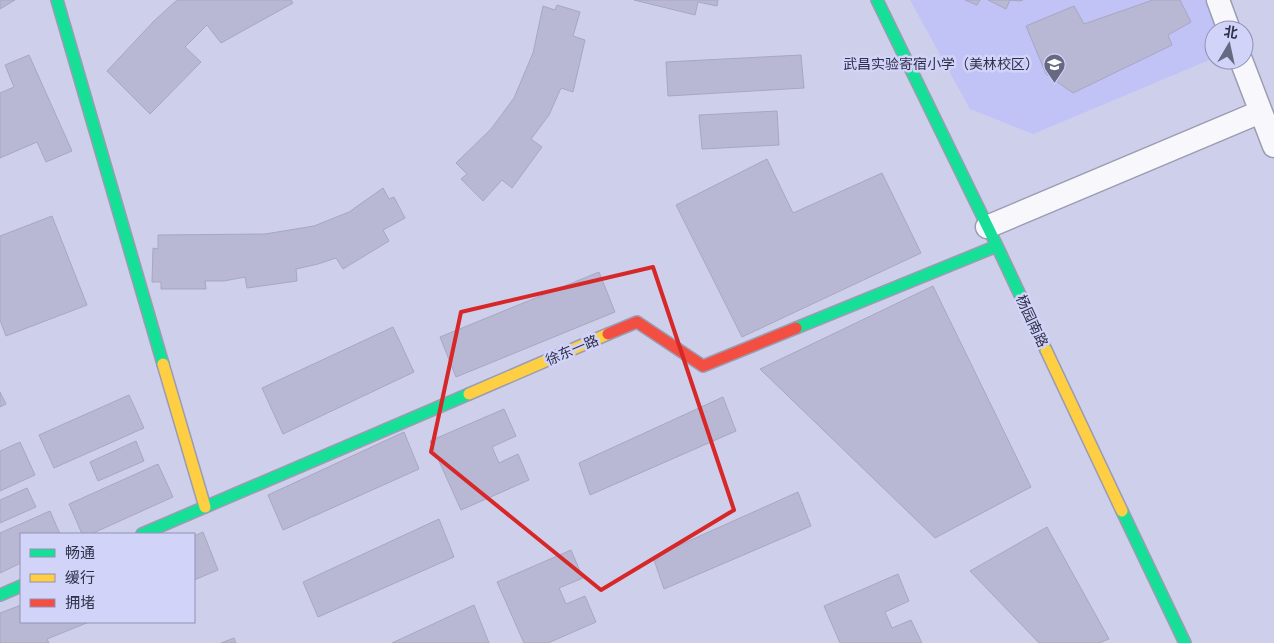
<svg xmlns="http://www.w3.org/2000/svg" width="1274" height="643" font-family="'PT Sans','Noto Sans SC',sans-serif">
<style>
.built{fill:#c1c2f6}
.building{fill:#b8b8d5;stroke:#a7a7c0}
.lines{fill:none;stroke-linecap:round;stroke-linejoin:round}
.street-casing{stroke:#9b9cb3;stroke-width:25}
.fast-casing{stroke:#9b9cb3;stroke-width:14}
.slow-casing{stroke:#9b9cb3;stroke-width:14}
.jam-casing{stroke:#9b9cb3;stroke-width:14}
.street{stroke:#f8f8fc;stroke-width:22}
.fast{stroke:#16e098;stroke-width:11}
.slow{stroke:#ffcf43;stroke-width:11}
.jam{stroke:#f24e42;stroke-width:11}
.marked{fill:none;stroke:#d62828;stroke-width:4;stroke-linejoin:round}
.labels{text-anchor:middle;stroke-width:5;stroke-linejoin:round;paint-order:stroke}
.poi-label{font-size:14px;fill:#303049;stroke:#d1d3f9;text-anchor:end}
.street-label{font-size:14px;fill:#303049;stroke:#d1d3f9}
</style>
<rect width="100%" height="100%" fill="#cecfeb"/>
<path class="built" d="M910,0H1209L1220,30H1214V58L1033,134L970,109Z"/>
<path class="building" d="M0,0H15L0,9Z
M177,0H291L293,3L221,43L207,25L185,47L201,62L150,114L107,71L154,21Z
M634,0H718L717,6L698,2L695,15Z
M965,0H980L977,5Z
M988,0H1023L1020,1L1010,0L1006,9Z
M1153,0H1180L1191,22L1168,35L1172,45L1073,93L1046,74L1026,26L1074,6L1084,24Z
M557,5L580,12L573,36L585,40L573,92L561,88L549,115L531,139L542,147L512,188L502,180L483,201L461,179L467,174L456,163L491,129L514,98L533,53L543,6L555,10Z
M29,55L72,151L46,162L37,142L0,158V93L14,87L5,65Z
M801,55L804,88L668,96L666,62Z
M777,111L779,145L702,149L699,115Z
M767,159L793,213L882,173L921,253L742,337L676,205Z
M383,188L389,199L394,197L405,218L383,230L389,241L343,269L336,258L318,264L296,269L297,281L247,288L245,277L224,281H205L206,289H161V282H152L153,248L158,249V235L265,234L314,226L349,212Z
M52,216L87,305L6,336L0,320V236Z
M599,272L615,312L456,377L440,337Z
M933,286L1031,487L935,538L760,369Z
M393,327L414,372L283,434L262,388Z
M0,392L6,404L0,407Z
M129,395L144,428L54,468L39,435Z
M723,397L736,431L590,495L579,463Z
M504,409L516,436L492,447L499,463L518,454L529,480L461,510L430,441Z
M404,432L419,469L283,530L268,495Z
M136,441L144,461L98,481L90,462Z
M20,442L35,475L0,491V451Z
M158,464L173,497L91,534H82L69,504Z
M27,488L36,507L0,523V500Z
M798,492L811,526L664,589L653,557Z
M50,511L60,534H21V563L0,573V533Z
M439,519L454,557L318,617L303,582Z
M1047,527L1109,639L1099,643H1039L970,571Z
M203,532L218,570L194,580V536Z
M571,550L583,578L559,588L566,604L585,596L596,622L548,643H524L497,582Z
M898,574L909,601L885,612L892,628L911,620L922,643H840L824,606Z
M21,605V622H89L47,639L49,643H0V613Z
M474,605L489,643H392Z
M234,638L236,643H221Z"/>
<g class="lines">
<defs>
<path id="street" d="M1218,0L1229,30
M1241,60L1274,146
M987,227L1260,112"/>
<path id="fast" d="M57,0L163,364
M877,0L997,246L1046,350
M796,328L997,246
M1122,511L1185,643
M142,534L469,394
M0,595L21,586"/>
<path id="slow" d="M1046,350L1122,511
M163,364L205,507
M469,394L608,334"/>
<path id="jam" d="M608,334L637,322L703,366L796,328"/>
</defs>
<use href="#street" class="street-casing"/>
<use href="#fast" class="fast-casing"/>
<use href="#slow" class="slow-casing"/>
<use href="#jam" class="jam-casing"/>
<use href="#street" class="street"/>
<use href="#fast" class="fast"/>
<use href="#slow" class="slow"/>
<use href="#jam" class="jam"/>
</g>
<path class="marked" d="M653,267L734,510L601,590L431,452L461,312Z"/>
<defs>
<symbol id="school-pin" viewBox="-11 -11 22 30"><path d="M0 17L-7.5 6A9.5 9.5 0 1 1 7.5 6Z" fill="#676882" stroke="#d1d3f9"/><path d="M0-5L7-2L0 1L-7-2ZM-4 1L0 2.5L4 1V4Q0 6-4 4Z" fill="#fff"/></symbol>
</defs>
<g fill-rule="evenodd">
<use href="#school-pin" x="1042" y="52" width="25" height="34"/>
</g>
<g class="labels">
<g class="poi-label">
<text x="1039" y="69">武昌实验寄宿小学（美林校区）</text>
</g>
<g class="street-label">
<text transform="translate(1032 321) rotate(65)" y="5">杨园南路</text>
<text transform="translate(572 350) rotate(-23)" y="5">徐东一路</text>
</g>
</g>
<rect x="20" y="533" width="175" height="90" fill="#d1d3f9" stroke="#9192b3"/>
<rect x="30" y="549" width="25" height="8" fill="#16e098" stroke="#9192b3"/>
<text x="65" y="558" font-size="15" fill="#303049">畅通</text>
<rect x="30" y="574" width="25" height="8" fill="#ffcf43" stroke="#9192b3"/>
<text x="65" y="583" font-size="15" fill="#303049">缓行</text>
<rect x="30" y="599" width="25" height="8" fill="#f24e42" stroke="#9192b3"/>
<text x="65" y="608" font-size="15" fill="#303049">拥堵</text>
<g transform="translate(1229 45) rotate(9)"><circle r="24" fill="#d1d3f9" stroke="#9192b3"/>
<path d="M0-4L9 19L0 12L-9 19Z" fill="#676882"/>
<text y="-8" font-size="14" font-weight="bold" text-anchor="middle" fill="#303049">北</text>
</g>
</svg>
